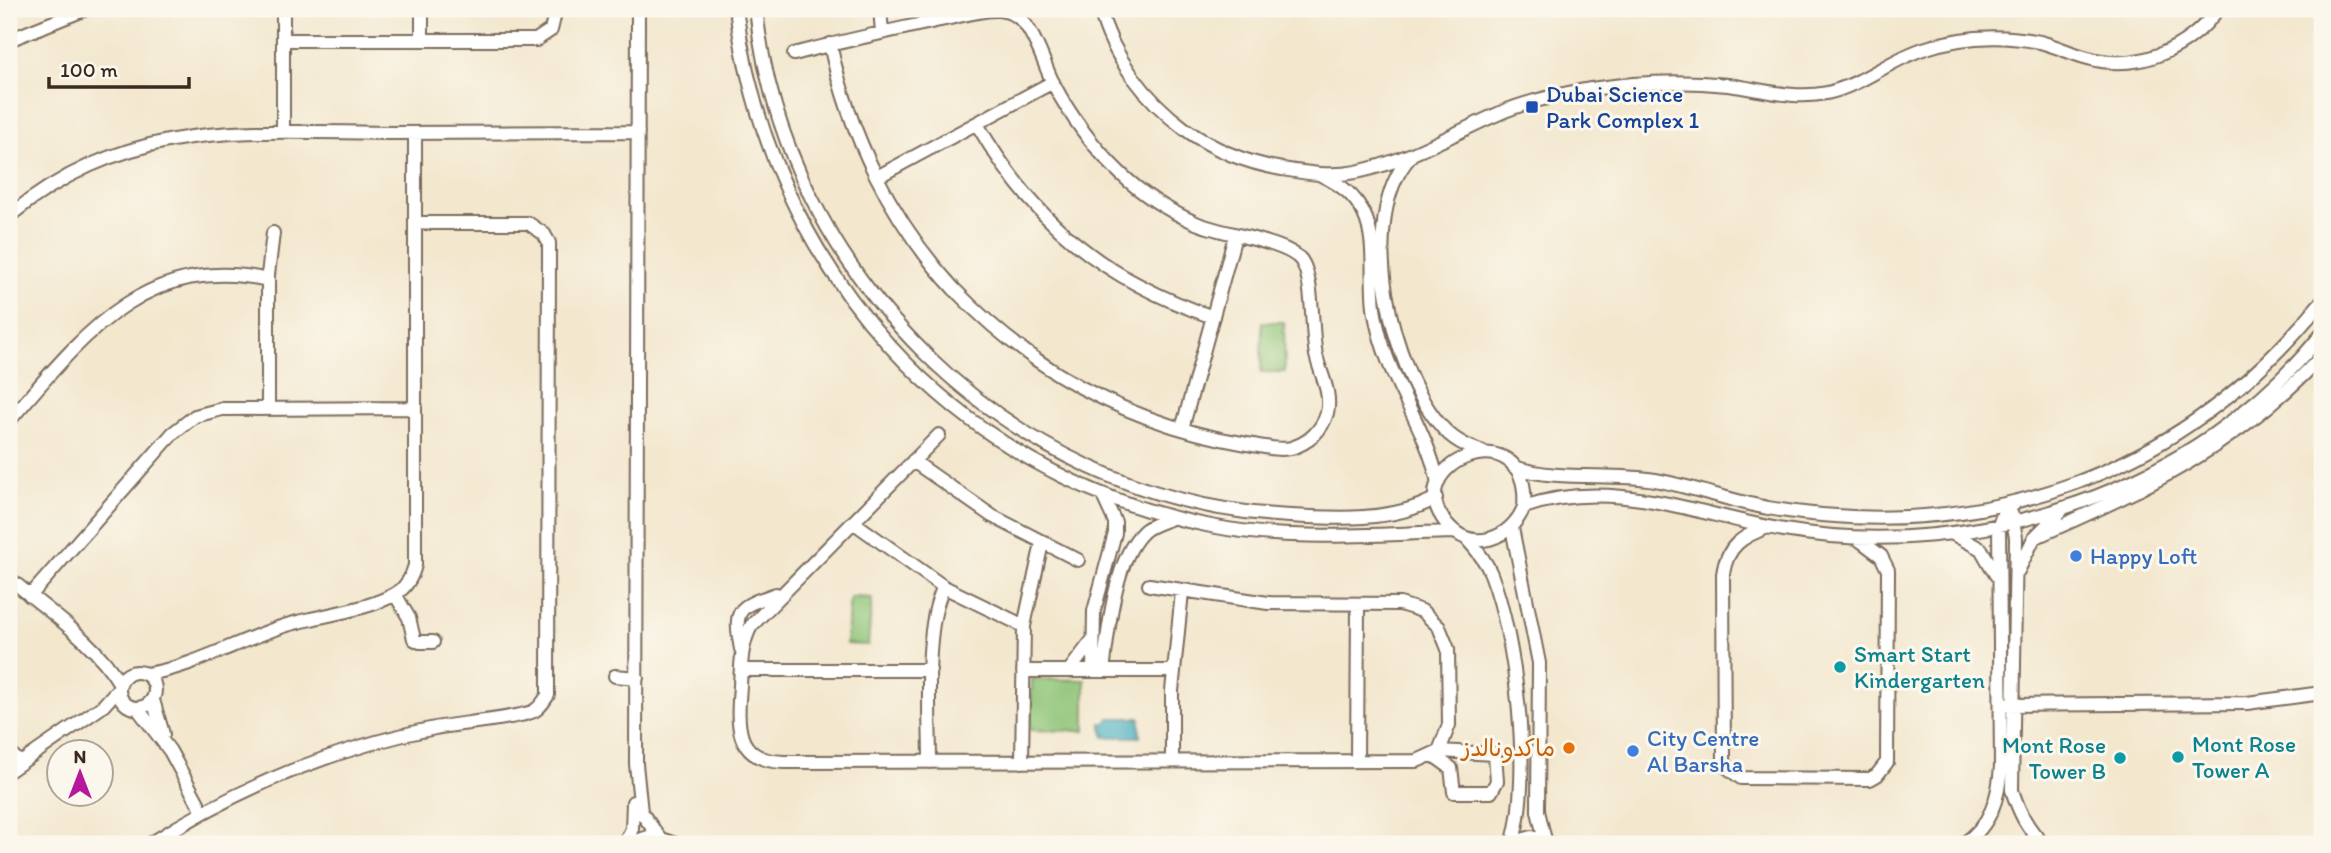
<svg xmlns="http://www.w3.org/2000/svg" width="2331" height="853" font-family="Itim,'Playpen Sans Arabic',sans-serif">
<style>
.green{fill:#8fc578;stroke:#65784b;stroke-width:2}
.water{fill:#3dabbc;stroke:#3c6a6d;stroke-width:2}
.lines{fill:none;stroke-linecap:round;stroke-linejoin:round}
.minor-casing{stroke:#7b6c5c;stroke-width:16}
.minor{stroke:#fff;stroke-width:12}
.transit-dot{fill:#1a4fb4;stroke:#fbf7ec;stroke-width:2.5}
.shop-dot{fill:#3f7fe0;stroke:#fbf7ec;stroke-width:2.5}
.culture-dot{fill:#0f9aa8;stroke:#fbf7ec;stroke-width:2.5}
.food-dot{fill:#e8710a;stroke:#fbf7ec;stroke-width:2.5}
.labels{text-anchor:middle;stroke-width:6;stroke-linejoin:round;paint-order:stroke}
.transit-label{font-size:23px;fill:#164399;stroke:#fbf7ec;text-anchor:start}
.shop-label{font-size:23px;fill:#366cbe;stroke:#fbf7ec;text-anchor:start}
.culture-label{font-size:23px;fill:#0d838f;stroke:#fbf7ec;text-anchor:start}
.food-label{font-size:23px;fill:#c56008;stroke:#fbf7ec;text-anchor:end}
</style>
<rect width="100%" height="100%" fill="#fbf7ec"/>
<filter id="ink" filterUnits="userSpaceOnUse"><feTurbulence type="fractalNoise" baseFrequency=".0143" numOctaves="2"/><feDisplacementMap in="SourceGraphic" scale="14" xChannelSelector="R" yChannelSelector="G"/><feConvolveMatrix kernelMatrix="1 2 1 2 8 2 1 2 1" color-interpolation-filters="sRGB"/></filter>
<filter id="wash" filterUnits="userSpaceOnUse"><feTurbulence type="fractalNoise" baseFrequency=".00686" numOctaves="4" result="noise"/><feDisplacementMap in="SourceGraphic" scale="28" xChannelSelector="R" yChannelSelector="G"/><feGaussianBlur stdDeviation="1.57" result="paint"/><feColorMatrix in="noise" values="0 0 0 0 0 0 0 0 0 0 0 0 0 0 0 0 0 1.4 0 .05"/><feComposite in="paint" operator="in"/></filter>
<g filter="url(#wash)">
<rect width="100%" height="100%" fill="#f3e7ce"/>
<path class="green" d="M1262,322H1284L1285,372H1261Z
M850,597L872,598L868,645L846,644Z
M1032,679L1085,680V731L1030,730Z"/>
<path class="water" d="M1109,718H1140V737H1104L1101,723H1107Z"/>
</g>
<g filter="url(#ink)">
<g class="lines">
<defs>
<path id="minor" d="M283,9V132
M422,9V39
M638,9L636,764L641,812L659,837
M736,9C768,265 954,477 1211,526C1290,542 1373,534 1454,532
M756,9C783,273 1008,496 1275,515C1327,518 1390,524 1436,498
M880,9L882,32
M1100,9C1112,57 1146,100 1185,129C1214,150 1247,163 1282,169C1307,173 1331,177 1356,172C1407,162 1453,133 1500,113C1528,101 1561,94 1591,89C1635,82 1683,80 1728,85C1760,89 1794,100 1827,93C1862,85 1890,60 1923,49C1961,36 2001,34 2040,42C2056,46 2072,54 2088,58C2138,72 2188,50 2218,9
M9,40L86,9
M283,40H536L551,30L556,9
M794,54C842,41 891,31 940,20C958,17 980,9 999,10C1009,11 1019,16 1025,24C1038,41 1044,65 1054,85C1072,119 1093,147 1121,174C1142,194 1169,211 1196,223C1221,234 1286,241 1301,260C1314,278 1311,330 1316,355C1320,373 1332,393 1327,413C1322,430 1309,443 1291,448C1278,451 1261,446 1247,444C1181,433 1115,409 1058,374C1021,351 985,321 954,289C891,221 849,134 830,44
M977,124C1034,223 1105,280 1213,317
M1410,157C1355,219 1391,370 1442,427C1453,440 1467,447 1483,452
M1321,175C1340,184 1355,195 1364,214C1378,243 1369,282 1375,314C1386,380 1426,423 1438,483
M877,177L1053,82
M9,216C131,117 247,132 393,133C474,133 556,133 638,132
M268,409V275L273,233
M9,421C80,339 145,252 268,280
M1182,429L1235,236
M939,435L751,626C741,645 741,664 740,686C737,724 734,761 784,762L1417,761L1439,751L1449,725L1448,649L1439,627L1422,611L1400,604L1268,603L1149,585
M913,461L992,516L1078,560
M1514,467C1561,482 1608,472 1655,480C1694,487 1730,501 1768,508C1986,545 2184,474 2322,301
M1524,507C1532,410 1394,463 1447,524C1472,554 1511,539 1524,507C1611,476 1697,515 1784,530C1978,563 2197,490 2322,334
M2012,515L2016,538L2012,790C2019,812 2027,828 2043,844
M853,522L944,587L1024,626
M1768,527C1743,536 1727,545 1723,574L1724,761L1728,768L1741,778L1870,779L1877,775L1887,762L1888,570L1881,556L1857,538
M1512,528L1539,663L1538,811L1545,840
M1953,534L1981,549L1996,575
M2034,538C2147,488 2235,448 2322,356
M1467,539C1477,550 1486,561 1491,574C1516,638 1532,775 1513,841
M2018,571L2034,538L2062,510
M9,578C46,610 95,641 120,684
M395,594L409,618L414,639L420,642H433
M30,596L173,433L195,416L222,409L415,408
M741,649C733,608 738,607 776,594
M741,670H930
M1023,671H1174
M1069,671L1091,642
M1093,671L1094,611L1115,533V522L1103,496
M1103,671C1108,633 1114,560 1143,532C1150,525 1162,522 1172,518
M119 690a18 18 0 1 1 36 0a18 18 0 1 1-36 0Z
M146,674C192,668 241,639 287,625C319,615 366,611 395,594C406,588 412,577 415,565V133
M615,676L637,678
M153,700L163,734
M2005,705L2247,703L2322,693
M138,709L170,751L203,812
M9,752L20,763
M1433,755L1451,768L1454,792H1491L1497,781L1495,754L1439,751
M1172,761V691L1182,592
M1357,761L1358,605
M930,762C930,716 923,625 944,587
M1022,762L1024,626L1042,543
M9,771L103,706L119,688
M150,844C236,789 334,748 435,728C455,724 521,718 534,711C541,707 544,701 548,695L549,243L544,234L528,223H416
M624,844L632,829L633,802
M626,844L652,836L676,844
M1508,844L1532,837L1553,844
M1963,844C1991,826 1999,797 2001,766L1999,525L2003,514L2015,503"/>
</defs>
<use href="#minor" class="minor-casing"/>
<use href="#minor" class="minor"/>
</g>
</g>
<rect class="transit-dot" x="1525" y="100" width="14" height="14" rx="3.5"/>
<g class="shop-dot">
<circle cx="2076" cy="556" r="7"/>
<circle cx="1633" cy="751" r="7"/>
</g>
<g class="culture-dot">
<circle cx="1840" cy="667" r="7"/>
<circle cx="2178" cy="757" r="7"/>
<circle cx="2120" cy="758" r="7"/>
</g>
<circle class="food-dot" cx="1569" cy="748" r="7"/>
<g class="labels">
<g class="transit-label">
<text x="1546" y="102">Dubai Science<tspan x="1546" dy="26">Park Complex 1</tspan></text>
</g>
<g class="shop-label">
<text x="2090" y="564">Happy Loft</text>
<text x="1647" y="746">City Centre<tspan x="1647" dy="26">Al Barsha</tspan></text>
</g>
<g class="culture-label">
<text x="1854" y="662">Smart Start<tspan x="1854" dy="26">Kindergarten</tspan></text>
<text x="2192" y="752">Mont Rose<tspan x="2192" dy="26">Tower A</tspan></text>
<text x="2106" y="753" text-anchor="end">Mont Rose<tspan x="2106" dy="26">Tower B</tspan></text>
</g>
<g class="food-label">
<text x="1555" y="756">ماكدونالدز</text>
</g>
</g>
<rect width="2331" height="853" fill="none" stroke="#fbf7ec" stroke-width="35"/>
<g transform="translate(80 773)"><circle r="33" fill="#fbf7ec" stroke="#aea59a" stroke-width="2"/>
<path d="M0-5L12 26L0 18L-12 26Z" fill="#b5179e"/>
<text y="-10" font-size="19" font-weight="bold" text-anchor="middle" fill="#3b2a1e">N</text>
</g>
<path d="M49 77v10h140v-10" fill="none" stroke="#3b2a1e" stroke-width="3.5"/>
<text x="60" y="77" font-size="21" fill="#3b2a1e" stroke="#fbf7ec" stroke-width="5" paint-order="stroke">100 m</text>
</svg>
